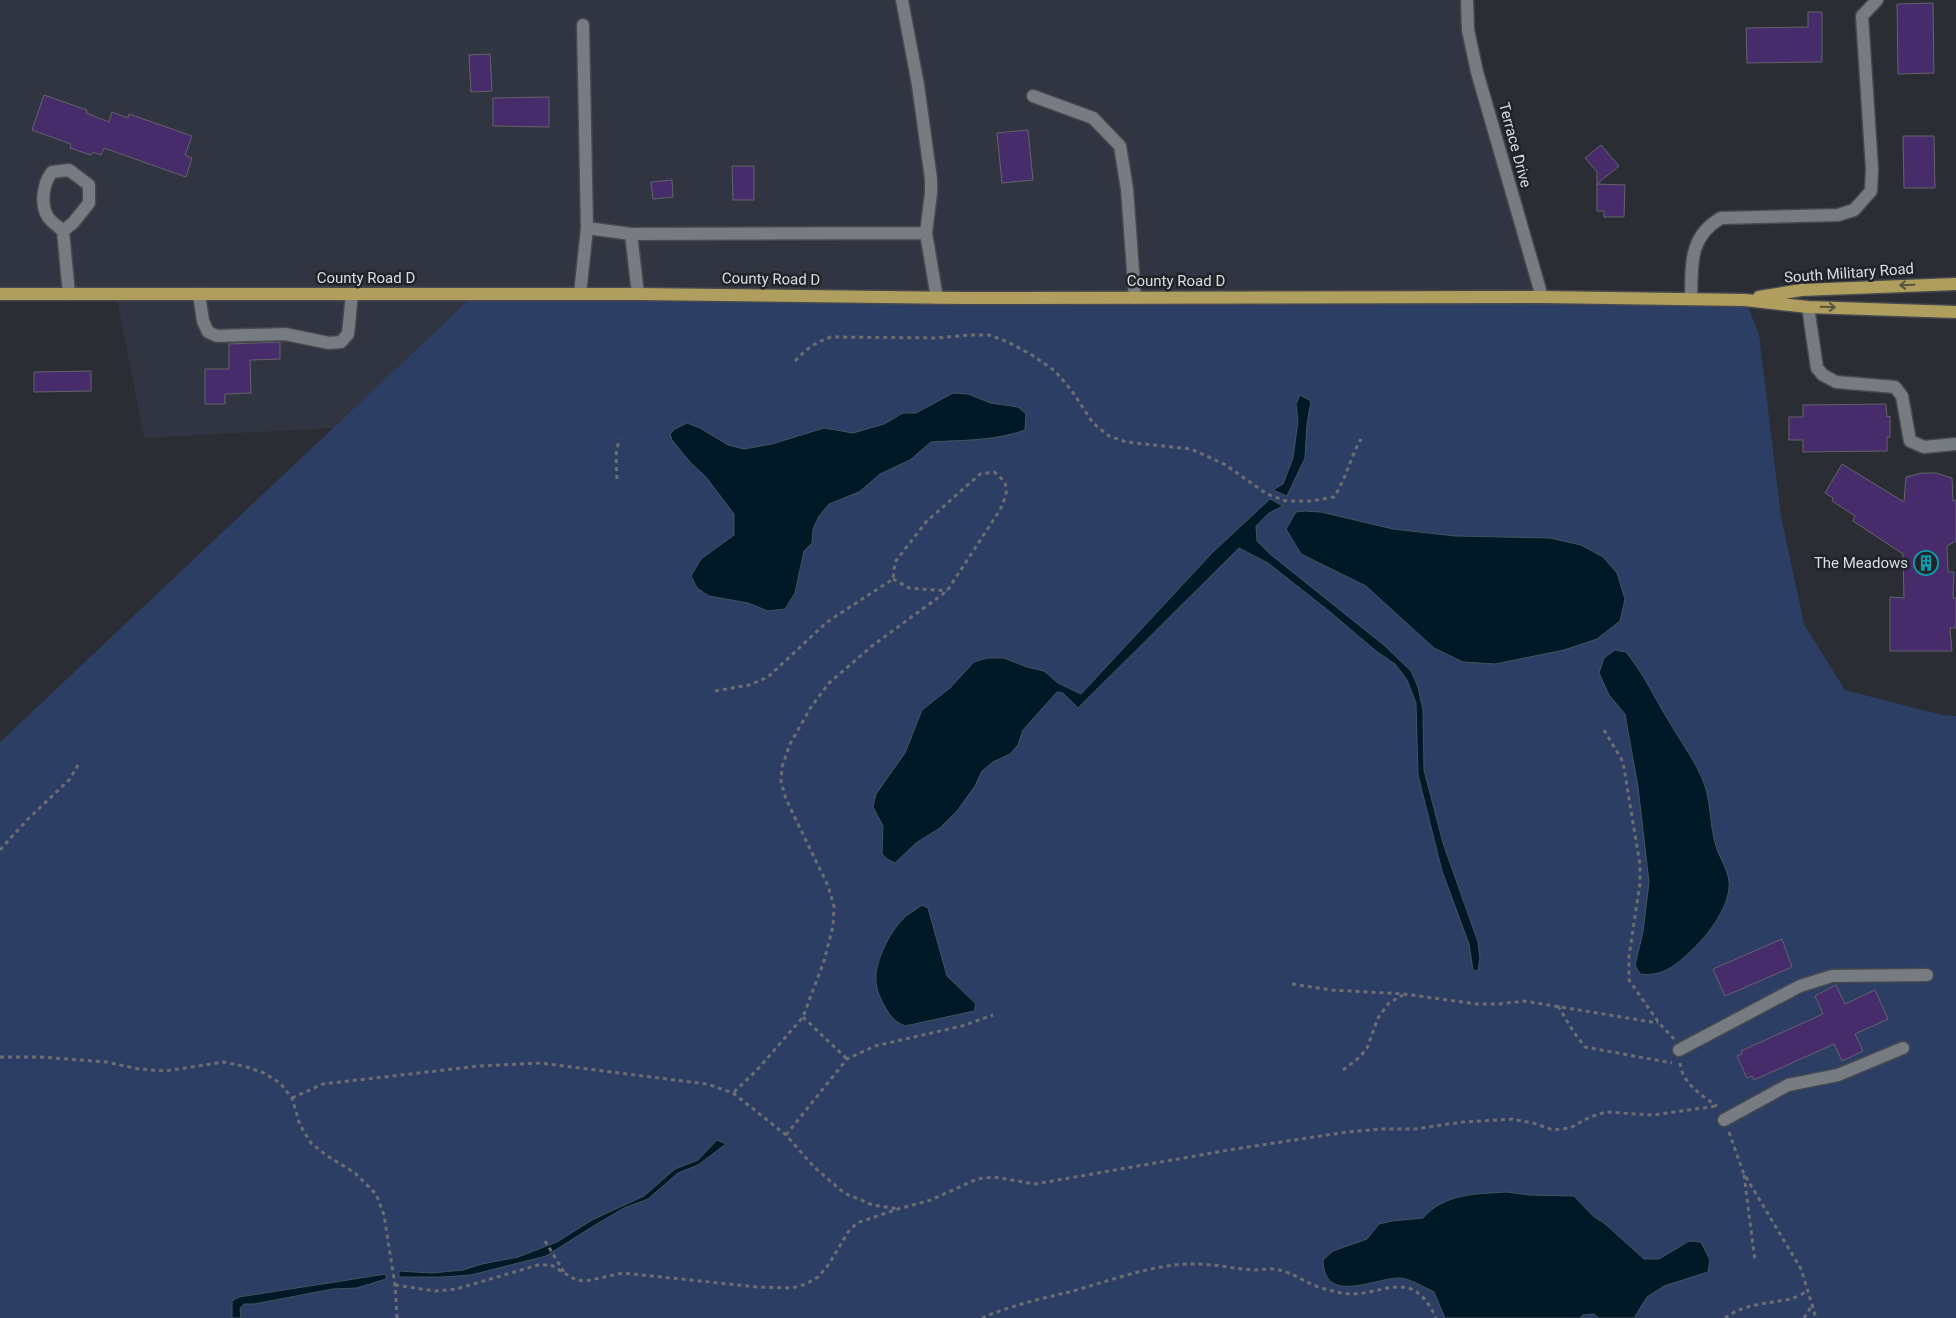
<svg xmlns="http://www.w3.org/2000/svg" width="1956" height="1318" font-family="Roboto,sans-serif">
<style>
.built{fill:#303541}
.green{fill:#2c3e64}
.water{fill:#001927;stroke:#42545f}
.building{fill:#472c6b;stroke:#65636a}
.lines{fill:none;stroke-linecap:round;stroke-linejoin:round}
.minor-casing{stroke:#46494e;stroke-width:15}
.major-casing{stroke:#46494e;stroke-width:15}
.path{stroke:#6c6e73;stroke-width:3;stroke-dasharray:4 4;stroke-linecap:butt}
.minor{stroke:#777b82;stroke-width:12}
.major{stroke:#af9e5e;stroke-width:12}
.oneway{stroke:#59543e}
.labels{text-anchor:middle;stroke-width:5;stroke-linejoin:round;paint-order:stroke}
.street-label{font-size:15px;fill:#dbdde1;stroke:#202329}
.poi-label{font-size:15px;fill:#dbdde1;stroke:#202329;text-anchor:end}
</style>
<rect width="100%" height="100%" fill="#2a2d33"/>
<path class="built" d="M0,0H1467V24L1542,297L474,295L333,428L144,438L116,294H0Z"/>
<path class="green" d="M474,295L1745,300L1759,334L1781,516L1804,624L1845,690L1942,715L1956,716V1318H0V742Z"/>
<path class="water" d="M953,393L968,394L991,403L1018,407L1026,414L1025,430C995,441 963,440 931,442L910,460L880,474L859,492L829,504L819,516L813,529L812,543L804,551L795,593L785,609L768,611L748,603L709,596L697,588L691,576L701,559L734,535V514L706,477L690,462L672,440L670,434L675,429L687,423L700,428L728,445L744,449L772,444L824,428L853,433L884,424L903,413H916Z
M1300,395L1311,401L1307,424L1305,458L1287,496L1273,490L1283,484L1293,458L1298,421L1296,404Z
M1270,499L1283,506L1269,513L1256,526L1257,541L1270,554L1385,646L1411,671L1418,687L1423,710L1424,770L1443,843L1478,942L1480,958L1478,971L1473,970L1469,944L1442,871L1418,775L1416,703L1407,680L1395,664L1376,651L1329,611L1268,563L1239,548L1078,708L1063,693L1057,692L1023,730L1018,745L1010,754L993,762L982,771L975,786L957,811L940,828L916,843L895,863L887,859L882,854L883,826L873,807L876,794L905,753L922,710L950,688L974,662L987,658H1004L1027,667L1044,671L1058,683L1081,694L1212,553Z
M1304,511L1321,512L1393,529L1455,536L1550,538L1581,545L1603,557L1617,573L1625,599L1620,621L1597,639L1564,650L1495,664L1463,662L1434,648L1366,586L1301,554L1286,529L1296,512Z
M1615,650L1626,652C1644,674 1655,699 1670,723C1682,744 1697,763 1705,786C1711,805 1710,827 1716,846C1720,860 1731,873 1729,889C1726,911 1708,935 1692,950C1676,965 1663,977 1640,974L1635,965L1643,932L1649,882L1638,787L1625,714L1609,695L1599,673L1604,658Z
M922,905L928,908L947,976L976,1004L974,1011L905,1026C895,1022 889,1015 884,1005C879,996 875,986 876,975C878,955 891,930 906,916C911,912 917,909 922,905Z
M717,1140L726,1144L698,1165L678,1173L648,1199L624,1208L595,1225L546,1256L471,1275L443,1277H399V1271L432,1273L463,1270L482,1264L518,1257L557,1242L592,1220L644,1196L675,1169L698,1160Z
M1507,1192L1529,1195L1574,1196L1593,1216L1604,1223L1644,1259H1659L1689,1241L1701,1242L1710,1260L1708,1272L1664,1286L1647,1297L1634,1318H1599L1594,1314L1583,1315L1580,1318H1445L1434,1292C1426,1288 1407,1277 1398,1278C1372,1279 1324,1305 1323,1260L1333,1251L1367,1239L1379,1224L1392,1221L1423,1218C1445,1193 1476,1194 1507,1192Z
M386,1274V1279L357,1288L333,1289L254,1304H244L240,1308L241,1318H232V1301L239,1297Z"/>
<path class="building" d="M1933,3L1934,73L1898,74L1897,4Z
M1808,12H1822V62L1747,63L1746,28L1808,27Z
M490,54L492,91L471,92L469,55Z
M44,95L87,110L86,113L109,122L112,112L128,118L129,114L192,136L185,155L192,158L186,177L104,148L101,155L93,152L91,155L70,148L71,144L32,130Z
M549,97V127L493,126V98Z
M1028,130L1033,180L1002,183L997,133Z
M1903,136H1934L1935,188H1904Z
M1601,145L1619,166L1597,184V172L1585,158Z
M732,166H754V200H733Z
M672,180L673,197L653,199L651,182Z
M1597,184L1625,185L1624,217H1604V211H1597Z
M280,342V359L250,360L251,393L225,394V404H205V369H229V344Z
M91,371V391L34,392V372Z
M1886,404L1887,417L1890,416V437H1887V451L1803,452V440H1789V417H1803V405Z
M1842,464L1904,502L1906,477L1922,473H1936L1952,478L1953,501L1956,500V541L1947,546L1948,572H1954L1953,598H1956V628H1950L1952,651H1890V597L1904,598L1903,554L1853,521L1855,516L1832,501L1833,498L1825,493Z
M1782,939L1792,967L1725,996L1713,969Z
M1836,985L1845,1004L1875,990L1888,1019L1855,1034L1863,1051L1842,1061L1834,1044L1754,1080L1752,1076L1747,1078L1737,1056L1742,1054L1741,1051L1823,1014L1815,996Z"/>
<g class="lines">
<defs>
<path id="minor" d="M902,0L918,85L931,179V193L926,233
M1467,0L1468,30L1477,72L1542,297
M583,25L587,228
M1033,96L1093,118L1120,146L1127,189L1135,298
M63,231C59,227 51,222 48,217C40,205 43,183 52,172L69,170L89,185V203L73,223L63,231L69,294
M199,294L203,321L208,332L217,336L285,334L329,343L341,342L348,334L352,294
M580,294L587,228L631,234
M638,294L631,234L926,233L937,298
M1691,299C1692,266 1688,237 1721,218L1838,215L1854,210L1871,191L1872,169L1862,16L1877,0
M1808,307L1817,368L1823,375L1836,382L1895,387L1902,396L1910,441L1924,447L1956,444
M1679,1050L1800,986L1832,976L1927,975
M1724,1120L1788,1085L1838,1075L1903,1048"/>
<path id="major" d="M0,294H638L962,298L1542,297L1745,300L1808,307L1956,312
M1759,297L1801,290L1956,284"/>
</defs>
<use href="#minor" class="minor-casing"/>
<use href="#major" class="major-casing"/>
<path class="path" d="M795,361C806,349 816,342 831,337L937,338L969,335H989L1008,342L1032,355L1055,371L1072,391L1093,423L1109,436L1126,442L1191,449L1224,464L1267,494L1286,501H1311L1334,497C1346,479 1350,458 1361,439
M617,479L616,455L619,439
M893,579L909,588L947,591
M715,691L749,685L768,677L827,622L893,579L895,562L926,522L980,474L994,472C1011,485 1008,491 1000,510L947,591L872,646L829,683L811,707L790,744L782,767L781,782L786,799L828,886L834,906L833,926L824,961L803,1017L757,1070L733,1093
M1604,730L1623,762L1640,865V883L1629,956V980L1659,1023L1674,1039
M0,850L26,821L70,779L78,765
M1292,984L1332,990L1404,994L1477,1004H1499L1524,1001L1658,1023
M1558,1006L1573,1031L1585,1047L1672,1063
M803,1017L847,1059
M0,1057H41L106,1062L139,1069L165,1071L224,1062L247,1067L264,1073L280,1083L292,1098L300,1125L311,1143L326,1155L355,1173L376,1194L384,1215L395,1285L397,1318
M1680,1063C1682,1083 1701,1095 1717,1106
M1343,1070L1360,1057L1367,1048L1378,1018L1389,1003L1403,995
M292,1098L323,1084L479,1066L540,1063L707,1084L733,1093L786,1135L814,1167L844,1193L873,1205L898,1209
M1729,1132L1743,1172L1801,1269L1816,1318
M786,1135L847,1059L875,1046L962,1026L993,1015
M1744,1175L1755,1261
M545,1241L564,1272
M395,1285L435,1291L456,1289L538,1265H551L576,1280L586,1281L623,1273L757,1287L792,1288L806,1284L818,1277L829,1264L848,1232L857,1223L898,1209L931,1200L977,1179L994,1177L1035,1184L1235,1149L1347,1132L1383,1129H1415L1463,1122L1512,1119L1533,1123L1553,1130L1570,1128L1590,1117L1606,1112L1653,1115L1717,1106
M982,1318C1009,1306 1040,1299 1069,1292C1107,1282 1155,1263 1194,1264C1215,1264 1235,1269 1255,1270C1261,1270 1267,1268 1274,1269C1290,1271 1301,1280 1316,1286C1323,1289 1333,1291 1341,1293C1381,1300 1410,1262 1436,1318
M1725,1318C1745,1303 1767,1304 1790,1299C1796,1298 1803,1293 1808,1291
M1804,1318L1813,1304"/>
<use href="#minor" class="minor"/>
<use href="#major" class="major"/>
</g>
<defs><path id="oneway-shaft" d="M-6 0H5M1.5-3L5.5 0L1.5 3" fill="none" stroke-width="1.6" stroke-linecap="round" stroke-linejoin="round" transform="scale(1.25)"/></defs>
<g class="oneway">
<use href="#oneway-shaft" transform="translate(1907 285) rotate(178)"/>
<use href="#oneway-shaft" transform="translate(1828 307) rotate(2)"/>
</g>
<defs>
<symbol id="building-ring" viewBox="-11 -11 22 22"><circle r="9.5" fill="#202329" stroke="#0f9aa8" stroke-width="1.5"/><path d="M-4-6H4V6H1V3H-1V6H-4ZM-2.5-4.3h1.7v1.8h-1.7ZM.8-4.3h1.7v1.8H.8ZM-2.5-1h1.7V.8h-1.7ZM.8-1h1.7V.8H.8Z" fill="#0f9aa8"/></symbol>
</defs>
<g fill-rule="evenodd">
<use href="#building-ring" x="1912" y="549" width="28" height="28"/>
</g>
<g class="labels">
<g class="street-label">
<text transform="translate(1515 145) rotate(75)" y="5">Terrace Drive</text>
<text transform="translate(1849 273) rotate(-4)" y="5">South Military Road</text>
<text x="366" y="283">County Road D</text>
<text transform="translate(771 279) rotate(1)" y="5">County Road D</text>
<text x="1176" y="286">County Road D</text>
</g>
<g class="poi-label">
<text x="1908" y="568">The Meadows</text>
</g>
</g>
</svg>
